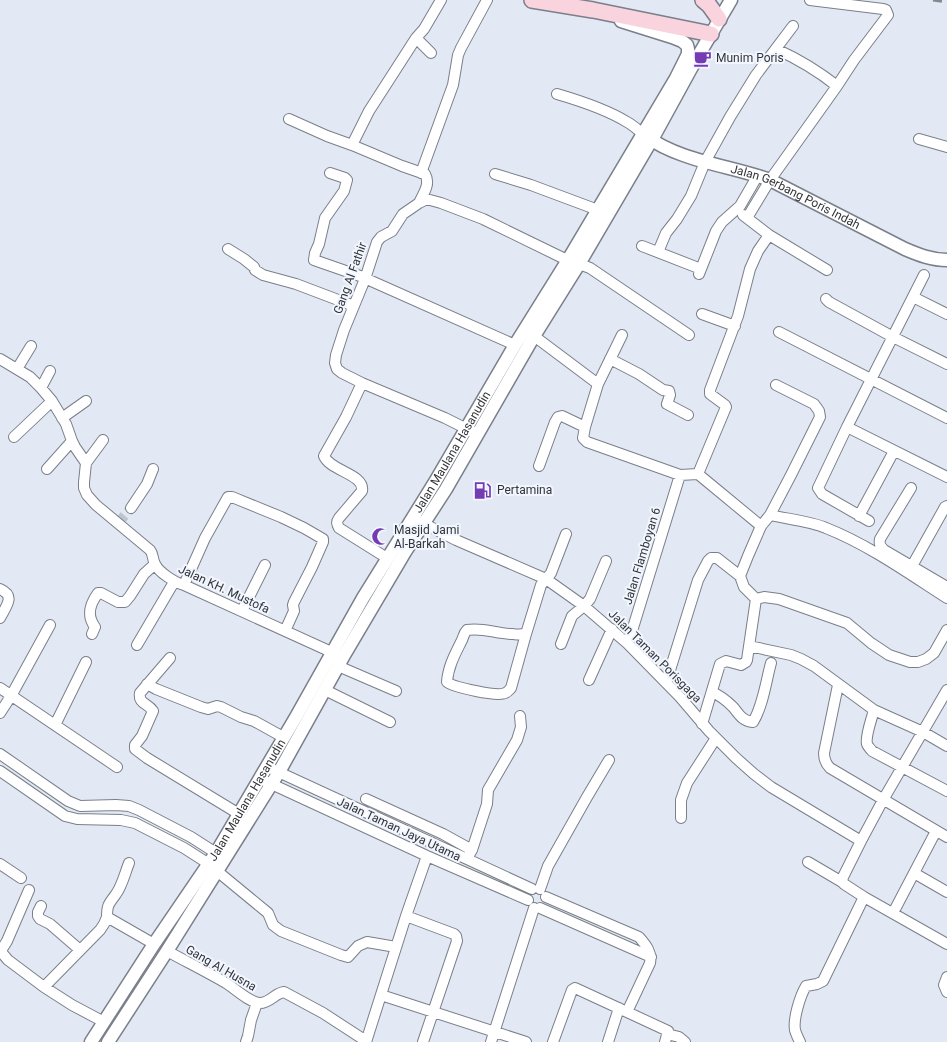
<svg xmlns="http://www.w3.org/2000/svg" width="947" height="1042" font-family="Roboto,sans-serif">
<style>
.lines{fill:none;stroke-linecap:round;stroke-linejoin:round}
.minor-tunnel{stroke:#bfc5ce;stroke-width:10;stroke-dasharray:10 5;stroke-linecap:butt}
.minor-casing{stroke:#7a7f89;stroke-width:12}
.tertiary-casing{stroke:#7a7f89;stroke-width:15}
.secondary-casing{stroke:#7a7f89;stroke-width:18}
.minor{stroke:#fff;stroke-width:10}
.tertiary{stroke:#fff;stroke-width:12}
.secondary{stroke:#f9d3de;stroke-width:15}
.rail{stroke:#83878e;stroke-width:3;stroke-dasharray:9 9;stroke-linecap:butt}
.labels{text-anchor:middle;stroke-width:4;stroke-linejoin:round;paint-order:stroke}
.poi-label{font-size:12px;fill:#313337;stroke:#f2f6ff;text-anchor:start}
.street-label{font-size:12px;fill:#313337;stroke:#f2f6ff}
</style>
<rect width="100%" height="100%" fill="#e3e9f4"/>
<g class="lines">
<path class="minor-tunnel" d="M118,523L131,508"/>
<defs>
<path id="minor" d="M776,49C798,59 818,71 837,86
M431,53L416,38L424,29L441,0
M557,94C581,101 606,109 627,122C633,125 638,130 643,134
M289,119L327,136L352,145L402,166L425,174C431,184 423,194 419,203
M919,139L947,147
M352,145L369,111L416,38
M330,173L345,178L347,180L344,191L325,218L319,244L315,253L314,260L360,276L515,345
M421,173L453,85L458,55L461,48L487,0
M495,174L531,185L598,210
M743,215L769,235L827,270
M747,218L770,180L837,86L854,60L888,15L886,10L883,9L810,0
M642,246L701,269
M228,249L244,259L254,267L255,270L263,275L296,284L354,306
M658,252L666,233L677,219L691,196L705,162L730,117L756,75L793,26
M699,274L716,231L722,222L740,206L758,175
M913,297L947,314
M826,299L829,302L893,337L947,364
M702,314L735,326
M779,332L947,418
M622,335L598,384L585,427L583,438L587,442L680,475L698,474L726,407L725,405L710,394V390L738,316L750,269L758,251L769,235
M534,336L598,384
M0,359L30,377L41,388L52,401L66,424L72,441L75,447L86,463L84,482V488L87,495L96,505L150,550C154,555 152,559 155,564C159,573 176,583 184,585L338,655
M610,359L639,374L663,390L669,391L670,395L667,404L688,415
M17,369L31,346
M362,383L346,417L324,456C330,471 365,474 362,491L339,518C336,522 337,524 339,528L387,558
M41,388L50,371
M62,418L86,401
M847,427L947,477
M473,432L445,418L362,383L342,373L337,369L335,363L336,355L344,330L365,279L377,242L381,237L392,231L403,214L419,203L425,200H430L441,203L483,219L563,258L590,268L689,335
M14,437L52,401
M86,463L103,440
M539,466L555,422L558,417L562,416L585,427
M47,469L72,441
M698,474L761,526
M911,488L880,539C879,544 880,546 884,550L947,587
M131,508L147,484L153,469
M770,515C787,519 810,521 826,528C869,545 908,573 947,598
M859,516L894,451
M417,520L456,540L546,579L584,606L628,644L680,697L709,731L736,758L754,774L771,787L861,841
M869,521L822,494L818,488L847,427L924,275
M912,566L945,507L947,506
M184,585L205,538L228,497H232L281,517L304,528L323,539V542L312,567L294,602L293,605L294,611L285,631
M0,589C16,596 6,606 0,618
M756,599L764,597L779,599L847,623L871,643L889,655L910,662H918L926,659L934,653L947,630
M242,611L265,565
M92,634L95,627C86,615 90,604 98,593H101L118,602H125L130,596L144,574L155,564
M526,634C522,634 517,635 513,634C497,634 483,627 467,630C463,634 464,637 461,642C455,654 448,667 447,682C453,687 497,697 505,693C507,693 509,690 511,688L526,634L541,585L551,573L566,534
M561,644L572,616L584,606L590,599L606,561
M628,644L680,475
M137,645L174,582
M749,646L791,655L801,659L814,666L874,710L923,732L947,746
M170,658L140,693C138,704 148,703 153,711L142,736L135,745V749L147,758L239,814
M338,666L396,691
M589,680L612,629
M666,683L698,580L708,561L711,558H717L740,576
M147,684L156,689L201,707L208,709L217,706L221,707L241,717L254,721L283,737
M838,685L824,753C824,759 826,764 830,768L947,837
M0,688L117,767
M325,690L390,722
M712,692C719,695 727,701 733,707C739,714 742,721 753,722C763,706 766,681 771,663
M874,710C872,718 865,736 867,744C868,747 870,748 872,751L947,791
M0,713L11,696L50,625
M702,724L720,664L726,661L741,665L746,662L747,660L756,599L744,587L740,576L748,556L761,526L770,515L791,475L820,417L819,411L814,404L776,385
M55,725L86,662
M0,754L68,801L80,806L116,805L129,806L139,810L191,837L216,853
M272,769L532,889
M0,771L65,816L77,819L121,820L135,823L184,848L209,864
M265,781L427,856L528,900
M366,799L443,834L472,850L469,855
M681,818V800L687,783L716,738
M472,850L487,804L488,790L517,740L521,727L520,716
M808,862L842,882L844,884L864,897L947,944
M0,864L21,878
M217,871L268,913L273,925L281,931L341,955L348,957L358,946L367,942L396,947
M914,873L947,892
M842,882L843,877L861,841L883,800L947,690
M540,889L548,866L587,797L609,760
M29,890L7,941L2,949V953L8,960L44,987L72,1005L104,1022
M546,897L639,937C646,945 652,952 650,963L627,1012
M41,906L38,912V916L40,919L50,924L80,950
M540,908L651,957
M893,913L936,831
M406,916L454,934L456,936L457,941L423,1042
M107,917C107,904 109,904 116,894C122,886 125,873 129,863
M167,951C187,962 207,972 226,983C234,988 250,1003 260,1003C270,1003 275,993 284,992L323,1013L366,1041
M947,977L944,985L947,992
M44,987L100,930L104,924L107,917L154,944
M381,995L526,1042
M667,1034L679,1037L685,1042
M246,1042L248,1036L251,1020L257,1003
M366,1042L406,916L427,856
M491,1042L534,908
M553,1042L572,990L575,988L627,1012L668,1031L665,1042
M608,1042L619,1008
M800,1042C798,1038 796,1034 795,1030C793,1019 800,996 806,986L817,984L823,981L864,897"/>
<g id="tertiary">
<path id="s1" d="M646,136C679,161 732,166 770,180L905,249C919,255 932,260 947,260"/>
<path id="s2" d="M91,1042L154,944L216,853L296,717L363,598L435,482L515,345L568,260L676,78L688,54V49L687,45L682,41L672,37L621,21"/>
<path d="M108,1042L167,951L279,772L343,657L405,552L446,489L534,336L579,264L654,136L694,63L731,0"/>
</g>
<path id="secondary" d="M532,0L593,10L711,34
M703,0L709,5L719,19"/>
</defs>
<use href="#minor" class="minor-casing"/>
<use href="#tertiary" class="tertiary-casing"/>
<use href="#secondary" class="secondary-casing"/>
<use href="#minor" class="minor"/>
<use href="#tertiary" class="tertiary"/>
<use href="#secondary" class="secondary"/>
<path class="rail" d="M933,0L947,2"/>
</g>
<defs>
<symbol id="cafe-bare" viewBox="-9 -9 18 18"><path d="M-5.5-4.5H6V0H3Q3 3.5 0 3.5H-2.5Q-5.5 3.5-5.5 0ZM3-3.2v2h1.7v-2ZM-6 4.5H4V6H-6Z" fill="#743bb2" stroke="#f2f6ff" stroke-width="2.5" paint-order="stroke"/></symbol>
<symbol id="fuel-bare" viewBox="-9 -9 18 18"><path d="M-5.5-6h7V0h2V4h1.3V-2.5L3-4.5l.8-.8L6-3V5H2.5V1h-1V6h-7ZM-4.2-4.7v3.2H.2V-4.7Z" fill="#743bb2" stroke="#f2f6ff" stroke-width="2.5" paint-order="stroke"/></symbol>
<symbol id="mosque-bare" viewBox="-9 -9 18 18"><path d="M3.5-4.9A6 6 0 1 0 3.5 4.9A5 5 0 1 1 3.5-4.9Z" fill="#743bb2" stroke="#f2f6ff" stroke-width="2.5" paint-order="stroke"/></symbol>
</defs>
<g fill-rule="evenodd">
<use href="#cafe-bare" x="690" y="46" width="25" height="25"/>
<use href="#fuel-bare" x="470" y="478" width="25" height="25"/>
<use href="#mosque-bare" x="368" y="524" width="25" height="25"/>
</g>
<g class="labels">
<g class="poi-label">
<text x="716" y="62">Munim Poris</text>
<text x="497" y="494">Pertamina</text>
<text x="394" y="534">Masjid Jami<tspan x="394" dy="14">Al-Barkah</tspan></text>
</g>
<g class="street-label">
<text dy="4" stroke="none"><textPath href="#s1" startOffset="162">Jalan Gerbang Poris Indah</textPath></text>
<text transform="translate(350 278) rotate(-70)" y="4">Gang Al Fathir</text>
<text dy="4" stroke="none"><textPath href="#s2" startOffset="692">Jalan Maulana Hasanudin</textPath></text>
<text transform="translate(642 556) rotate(-73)" y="4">Jalan Flamboyan 6</text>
<text transform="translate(224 589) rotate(25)" y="4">Jalan KH. Mustofa</text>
<text transform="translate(655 656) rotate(45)" y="4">Jalan Taman Porisgaga</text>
<text dy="4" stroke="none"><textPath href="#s2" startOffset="288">Jalan Maulana Hasanudin</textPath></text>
<text transform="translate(399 829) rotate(25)" y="4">Jalan Taman Jaya Utama</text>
<text transform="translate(221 968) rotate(30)" y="4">Gang Al Husna</text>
</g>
</g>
</svg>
